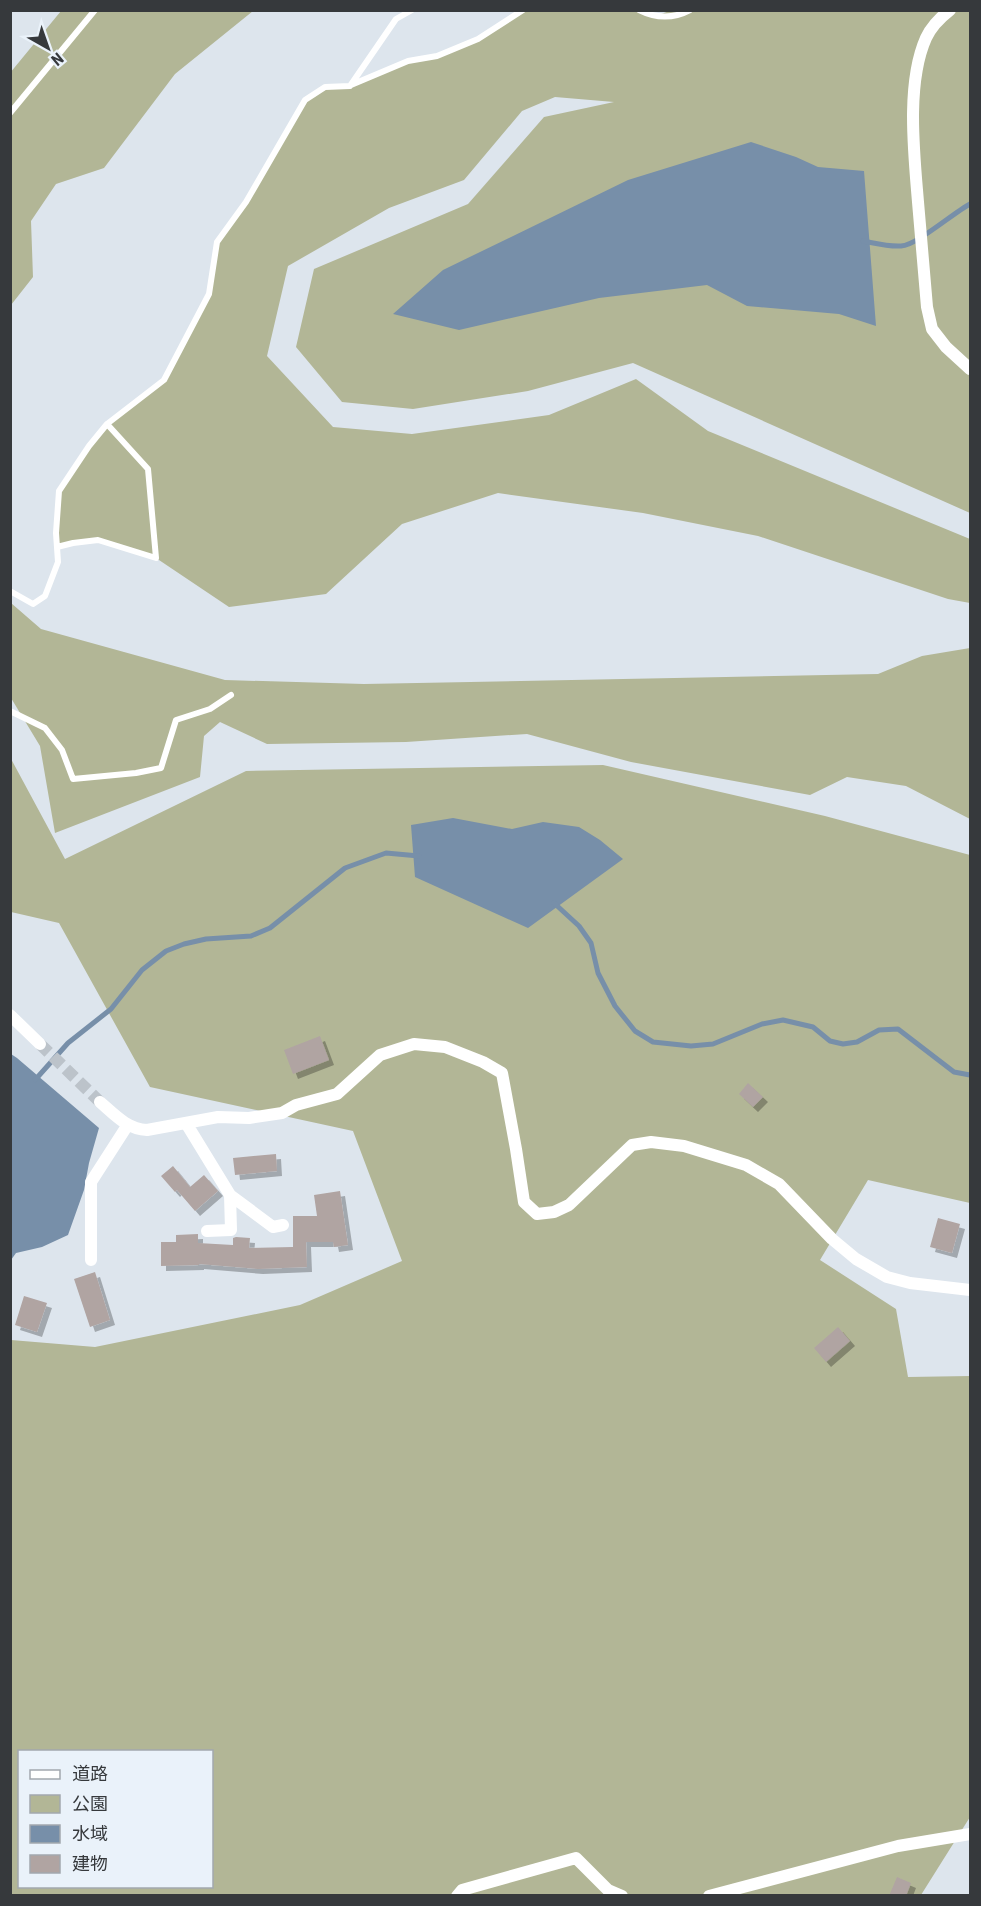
<svg xmlns="http://www.w3.org/2000/svg" width="981" height="1906" font-family="'Roboto Condensed','Noto Sans JP',sans-serif">
<style>
.green{fill:#b2b696;fill-rule:evenodd}
.water{fill:#778fa9}
.lines{fill:none;stroke-linecap:round;stroke-linejoin:round}
.stream{stroke:#778fa9;stroke-width:5}
.building{fill:#b0a4a2;filter:url(#shadow)}
.street-tunnel{stroke:#bcc3ca;stroke-width:12;stroke-dasharray:12 6;stroke-linecap:butt}
.lane{stroke:#fff;stroke-width:6}
.street{stroke:#fff;stroke-width:12}
</style>
<defs>
<filter id="shadow"><feDropShadow dx="5" dy="5" stdDeviation="0" flood-color="#0004"/></filter>
</defs>
<rect width="100%" height="100%" fill="#dde5ed"/>
<path class="green" d="M672,10L970,11L969,237L970,239V513L633,363L528,391L413,409L342,402L296,347L314,269L468,204L544,117L614,102L555,97L522,111L464,180L389,208L288,266L267,356L333,427L412,434L549,415L636,379L708,431L970,539V603L948,599L758,536L643,513L498,493L402,524L326,594L229,607L156,558L98,540L57,547L59,491L107,424L164,380L209,294L217,242L246,202L305,100L325,87L350,86L408,61L437,56L478,39L523,11H639L653,17Z
M61,11H253L175,74L104,168L56,184L31,221L33,277L11,305L10,73Z
M11,603L41,629L225,680L364,684L878,674L922,656L970,648V819L906,786L847,777L810,795L631,762L527,734L406,742L267,744L220,722L204,736L200,777L55,833L40,746L11,698Z
M10,757L65,859L246,771L603,765L825,816L970,855V1203L868,1180L820,1260L896,1309L908,1377L970,1376V1817L921,1895H11V1340L95,1347L300,1305L402,1261L353,1131L150,1087L59,923L11,912ZM20,1752H212V1886H20Z"/>
<path class="water" d="M751,142L796,157L818,167L864,171L876,326L839,314L747,306L707,285L599,298L459,330L393,314L443,270L628,180Z
M453,818L512,829L543,822L579,827L600,840L623,859L528,928L415,877L411,825Z
M11,1054L17,1058L99,1128L89,1163L84,1190L68,1235L42,1247L16,1253L11,1260Z"/>
<g class="lines">
<path class="stream" d="M863,241C874,243 889,247 901,246C917,245 953,213 970,204
M554,903L579,926L591,943L598,973L615,1006L635,1031L653,1042L691,1046L713,1044L762,1024L783,1020L813,1027L830,1041L843,1044L857,1042L879,1030L898,1029L954,1072L970,1075
M35,1080L68,1043L111,1009L142,970L166,951L184,944L206,939L251,936L270,928L345,868L386,853L419,856"/>
</g>
<path class="building" d="M320,1036L329,1060L293,1074L284,1050Z
M748,1083L763,1097L753,1107L739,1094Z
M276,1154L277,1171L235,1175L233,1158Z
M173,1166L190,1187L204,1175L218,1191L195,1211L177,1190L175,1192L161,1176Z
M340,1191L348,1245L334,1247L333,1242H306L307,1267L258,1269L199,1264V1265L161,1266V1242H176V1235L198,1234V1243L233,1245V1238L236,1237L250,1238L249,1248L293,1247V1216H317L314,1195Z
M938,1218L960,1224L952,1253L930,1247Z
M95,1272L110,1320L90,1327L74,1279Z
M24,1296L47,1303L37,1332L15,1325Z
M838,1327L850,1341L826,1362L814,1348Z
M897,1877L911,1883L906,1896H889Z"/>
<g class="lines">
<path class="street-tunnel" d="M40,1044L100,1102"/>
<path class="lane" d="M639,10C657,19 673,19 690,10
M351,85L408,61L437,56L478,39L523,10
M10,113L95,10
M57,547L73,543L98,540L156,558L148,469L107,424
M10,591L33,604L45,596L58,562L56,533L59,491L89,446L107,424L164,380L209,294L217,242L246,202L305,100L325,87L350,86L396,19L412,10
M10,711L45,728L62,750L73,779L136,773L161,768L176,720L210,709L231,695"/>
<path class="street" d="M950,10C941,17 931,27 926,38C906,83 914,153 918,202C921,237 924,272 927,307L932,329L946,347L970,369
M10,1015L40,1044
M100,1102C115,1115 127,1129 147,1130L218,1117L249,1118L282,1113L296,1105L337,1094L380,1055L414,1044L445,1047L483,1062L502,1073L516,1149L524,1202L537,1214L554,1212L569,1205L632,1145L651,1142L684,1146L746,1165L779,1184L832,1239L856,1259L887,1277L910,1283L970,1290
M186,1123L230,1195L273,1227L283,1225
M207,1231L231,1230L230,1195
M91,1260V1182L127,1126
M457,1896L462,1890L576,1858L608,1890L622,1896
M709,1896L898,1846L970,1834"/>
</g>
<rect width="981" height="1906" fill="none" stroke="#36393c" stroke-width="24"/>
<rect x="18" y="1750" width="195" height="138" fill="#eaf2fa" stroke="#a2a8ae" stroke-width="1.5"/>
<rect x="30" y="1770" width="30" height="9" fill="#ffffff" stroke="#a2a8ae" stroke-width="1.5"/>
<text x="72" y="1780" font-size="18" fill="#36393c">道路</text>
<rect x="30" y="1795" width="30" height="18" fill="#b2b696" stroke="#a2a8ae" stroke-width="1.5"/>
<text x="72" y="1810" font-size="18" fill="#36393c">公園</text>
<rect x="30" y="1825" width="30" height="18" fill="#778fa9" stroke="#a2a8ae" stroke-width="1.5"/>
<text x="72" y="1840" font-size="18" fill="#36393c">水域</text>
<rect x="30" y="1855" width="30" height="18" fill="#b0a4a2" stroke="#a2a8ae" stroke-width="1.5"/>
<text x="72" y="1870" font-size="18" fill="#36393c">建物</text>
<g transform="translate(48 48) rotate(140)" stroke="#eaf2fa" stroke-width="4.5" paint-order="stroke">
<path d="M0-4.5L10 22L0 15L-10 22Z" fill="#36393c"/>
<text y="-9" font-size="16" font-weight="bold" text-anchor="middle" fill="#36393c">N</text>
</g>
</svg>
